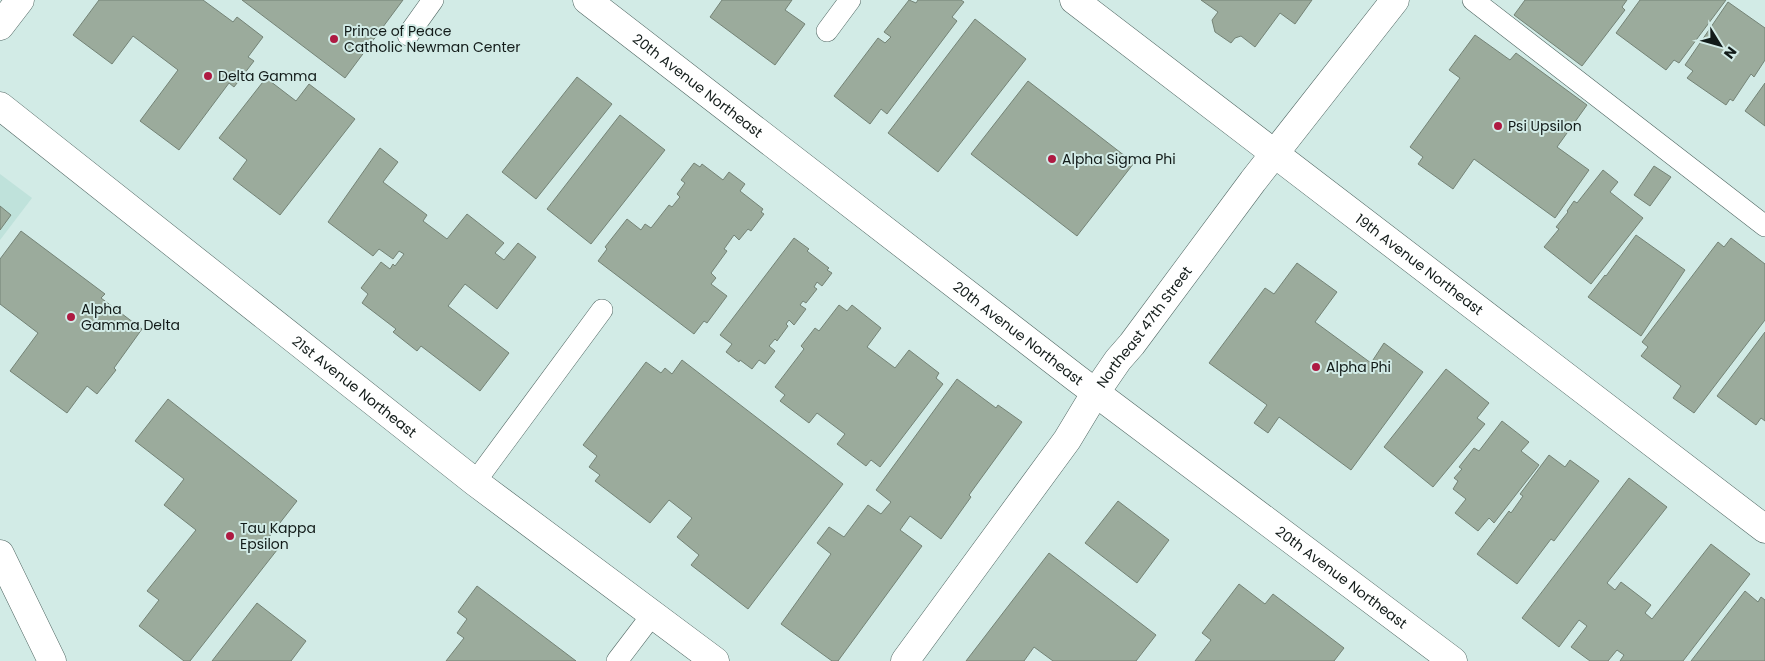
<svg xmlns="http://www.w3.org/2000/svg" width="1765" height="661" font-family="Poppins,sans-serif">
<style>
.built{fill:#bfe2db}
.building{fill:#9bab9c;stroke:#748376}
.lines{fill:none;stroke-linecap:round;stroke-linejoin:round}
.service-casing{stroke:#516763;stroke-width:22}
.minor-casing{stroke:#516763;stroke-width:29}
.tertiary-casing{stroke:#516763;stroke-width:29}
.service{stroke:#fff;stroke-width:21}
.minor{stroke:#fff;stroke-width:28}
.tertiary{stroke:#fff;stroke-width:28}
.poi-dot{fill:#ae1a42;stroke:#d2ebe6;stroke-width:2}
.labels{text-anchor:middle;stroke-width:4;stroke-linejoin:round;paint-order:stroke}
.poi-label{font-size:14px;fill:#121b19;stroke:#d2ebe6;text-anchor:start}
.street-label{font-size:14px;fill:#121b19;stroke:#d2ebe6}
</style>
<rect width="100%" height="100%" fill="#d2ebe6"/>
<path class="built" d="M0,174L32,198L0,240Z"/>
<path class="building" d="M99,0H203L233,22L237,17L263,37L248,57L254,61L234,87L229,83L179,150L140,121L178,70L133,36L112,64L73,35Z
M242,0H403L345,78Z
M722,0H792L785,10L805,24L775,65L710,17Z
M909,0L916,3L918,0H961L964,2L952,17L957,21L887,114L881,109L870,124L834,96L878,38L885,43L891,37L884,32Z
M1201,0H1312L1295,24L1280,13L1255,47L1241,36L1235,38L1231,43L1215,32L1212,20L1218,12Z
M1525,0H1627L1622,7L1625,10L1582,66L1514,15Z
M1640,0H1726L1679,63L1674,60L1666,70L1616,33Z
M1728,2L1765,28V60L1754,77L1751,74L1733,101L1730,99L1726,105L1687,78L1693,71L1685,65Z
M975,19L1026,59L938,172L888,133Z
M1475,35L1510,60L1516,53L1587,105L1557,147L1589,170L1555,218L1474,159L1453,189L1418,164L1423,157L1410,147L1460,78L1449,70Z
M577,77L612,104L536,199L502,172Z
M266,78L296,101L309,84L355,119L280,215L233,179L247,160L219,138Z
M1028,81L1134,163L1077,236L971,154Z
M1765,83V126L1745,111Z
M620,115L665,150L591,244L547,209Z
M380,148L398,162L383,182L427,215L423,221L447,239L467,214L504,243L495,253L504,260L518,243L536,257L497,309L465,284L448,306L509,353L480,391L421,346L417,351L393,332L396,329L362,303L368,294L361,288L381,262L390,269L393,264L395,266L404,254L399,251L393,259L379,249L373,256L328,222Z
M694,163L700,167L702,164L723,180L729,172L745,184L740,191L763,209L761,212L764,214L751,231L748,229L739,240L734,235L724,249L727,251L711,273L716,278L711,284L727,296L707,323L704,321L694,334L598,261L607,249L605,247L627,219L641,230L645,224L651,228L669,205L672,207L680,197L677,194L685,183L681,180Z
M1654,166L1671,177L1650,206L1634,195Z
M1603,170L1618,182L1610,192L1643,218L1591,284L1544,247L1559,229L1556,227L1568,212L1567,211L1574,201L1577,203Z
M0,206L11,215L0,230Z
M21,231L105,294L101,298L142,329L114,368L116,370L97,394L87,386L67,413L10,371L38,333L0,304V259Z
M1636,235L1685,270L1641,336L1588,297L1605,275L1606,276Z
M794,238L809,249L807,251L829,268L827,270L832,273L822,286L817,282L814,287L817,289L806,303L803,301L800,305L806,309L794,325L789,320L786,324L788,326L777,341L775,339L769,346L775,351L765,364L759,360L752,369L740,360L739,362L726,352L732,344L720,335Z
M1731,238L1765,264V320L1694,413L1673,398L1681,386L1641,356L1648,347L1642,342L1718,242L1724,247Z
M1297,263L1337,292L1315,322L1371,363L1384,343L1423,372L1351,470L1279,417L1268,433L1254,423L1267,405L1209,363L1265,288L1274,294Z
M839,305L847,311L852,305L881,328L867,347L895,368L909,350L939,373L936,378L943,384L880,467L871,460L866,466L837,444L845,434L817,413L809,423L780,401L785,395L775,387L804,349L801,346L815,328L819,331Z
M1765,332V421L1761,418L1756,425L1717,396Z
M682,360L843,484L748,609L691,565L699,555L677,537L692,518L669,500L650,523L595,481L600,475L589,467L597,456L583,445L646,362L661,373L665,368L672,374Z
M1446,369L1489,403L1477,418L1485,424L1433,487L1384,447Z
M957,379L996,408L998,405L1022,422L969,495L971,497L941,539L910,516L900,530L922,546L838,661H832L781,624L831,554L817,543L829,527L844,537L868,505L881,514L891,502L876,490Z
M168,399L297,501L265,542L277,550L190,661H184L139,626L159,600L147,591L196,530L164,505L184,479L135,441Z
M1502,421L1529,442L1521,451L1539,465L1494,523L1489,518L1478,531L1455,513L1466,499L1453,489L1458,481L1454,478L1462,469L1459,467L1474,448L1479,451Z
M1549,455L1565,467L1570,460L1599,481L1554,541L1551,539L1517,584L1477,554L1509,511L1511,513L1523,496L1520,494Z
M1629,478L1667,507L1607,583L1615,590L1621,582L1651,605L1645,613L1652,619L1711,544L1750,574L1683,661H1620L1624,655L1617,650L1608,661H1590L1571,647L1587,626L1579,620L1559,647L1522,618Z
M1118,501L1169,540L1137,583L1085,543Z
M1049,553L1156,635L1136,661H1053L1034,647L1024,661H966Z
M1239,584L1265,604L1273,594L1344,648L1334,661H1195L1211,640L1202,633Z
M477,586L576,661H446L464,638L457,633L467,619L458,612Z
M1745,591L1758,602L1761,597L1765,600V661H1691Z
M257,603L306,641L291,661H212Z"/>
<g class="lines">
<defs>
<path id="service" d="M1473,0L1765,226
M827,31L850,0
M408,35L433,0
M475,482L602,310
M617,661L652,615"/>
<g id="minor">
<path id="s1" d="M1074,0L1765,529"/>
<path id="s2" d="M0,106L475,482L715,661"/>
<path id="s3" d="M905,661L1067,440L1096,392L1118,360L1132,344L1253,181L1395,0"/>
</g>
<g id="tertiary">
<path id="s4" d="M587,0L1076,378L1453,661"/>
<path d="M0,26L20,0"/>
<path d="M0,554L52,661"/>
</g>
</defs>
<use href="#service" class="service-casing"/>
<use href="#minor" class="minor-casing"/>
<use href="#tertiary" class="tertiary-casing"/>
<use href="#service" class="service"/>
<use href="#minor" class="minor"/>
<use href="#tertiary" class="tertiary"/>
</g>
<g class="poi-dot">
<circle cx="334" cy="39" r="5"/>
<circle cx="208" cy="76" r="5"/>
<circle cx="1498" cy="126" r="5"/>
<circle cx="1052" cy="159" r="5"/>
<circle cx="71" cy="317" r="5"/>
<circle cx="1316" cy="367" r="5"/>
<circle cx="230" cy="536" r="5"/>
</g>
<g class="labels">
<g class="poi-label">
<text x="344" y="36">Prince of Peace<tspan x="344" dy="16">Catholic Newman Center</tspan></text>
<text x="218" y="81">Delta Gamma</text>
<text x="1508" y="131">Psi Upsilon</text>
<text x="1062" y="164">Alpha Sigma Phi</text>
<text x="81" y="314">Alpha<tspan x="81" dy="16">Gamma Delta</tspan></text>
<text x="1326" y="372">Alpha Phi</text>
<text x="240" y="533">Tau Kappa<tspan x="240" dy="16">Epsilon</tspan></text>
</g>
<g class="street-label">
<text dy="5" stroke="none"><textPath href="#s4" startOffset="140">20th Avenue Northeast</textPath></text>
<text dy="5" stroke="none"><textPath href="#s1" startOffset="435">19th Avenue Northeast</textPath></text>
<text dy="5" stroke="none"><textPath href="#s3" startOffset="411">Northeast 47th Street</textPath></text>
<text dy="5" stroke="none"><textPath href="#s4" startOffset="545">20th Avenue Northeast</textPath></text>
<text dy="5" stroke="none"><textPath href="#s2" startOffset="452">21st Avenue Northeast</textPath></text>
<text dy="5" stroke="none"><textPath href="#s4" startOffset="950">20th Avenue Northeast</textPath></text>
</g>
</g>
<g transform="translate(1720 45) rotate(127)" stroke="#d2ebe6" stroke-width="4" paint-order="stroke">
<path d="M0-4L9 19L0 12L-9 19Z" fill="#121b19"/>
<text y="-8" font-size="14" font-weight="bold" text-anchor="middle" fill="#121b19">N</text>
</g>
</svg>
